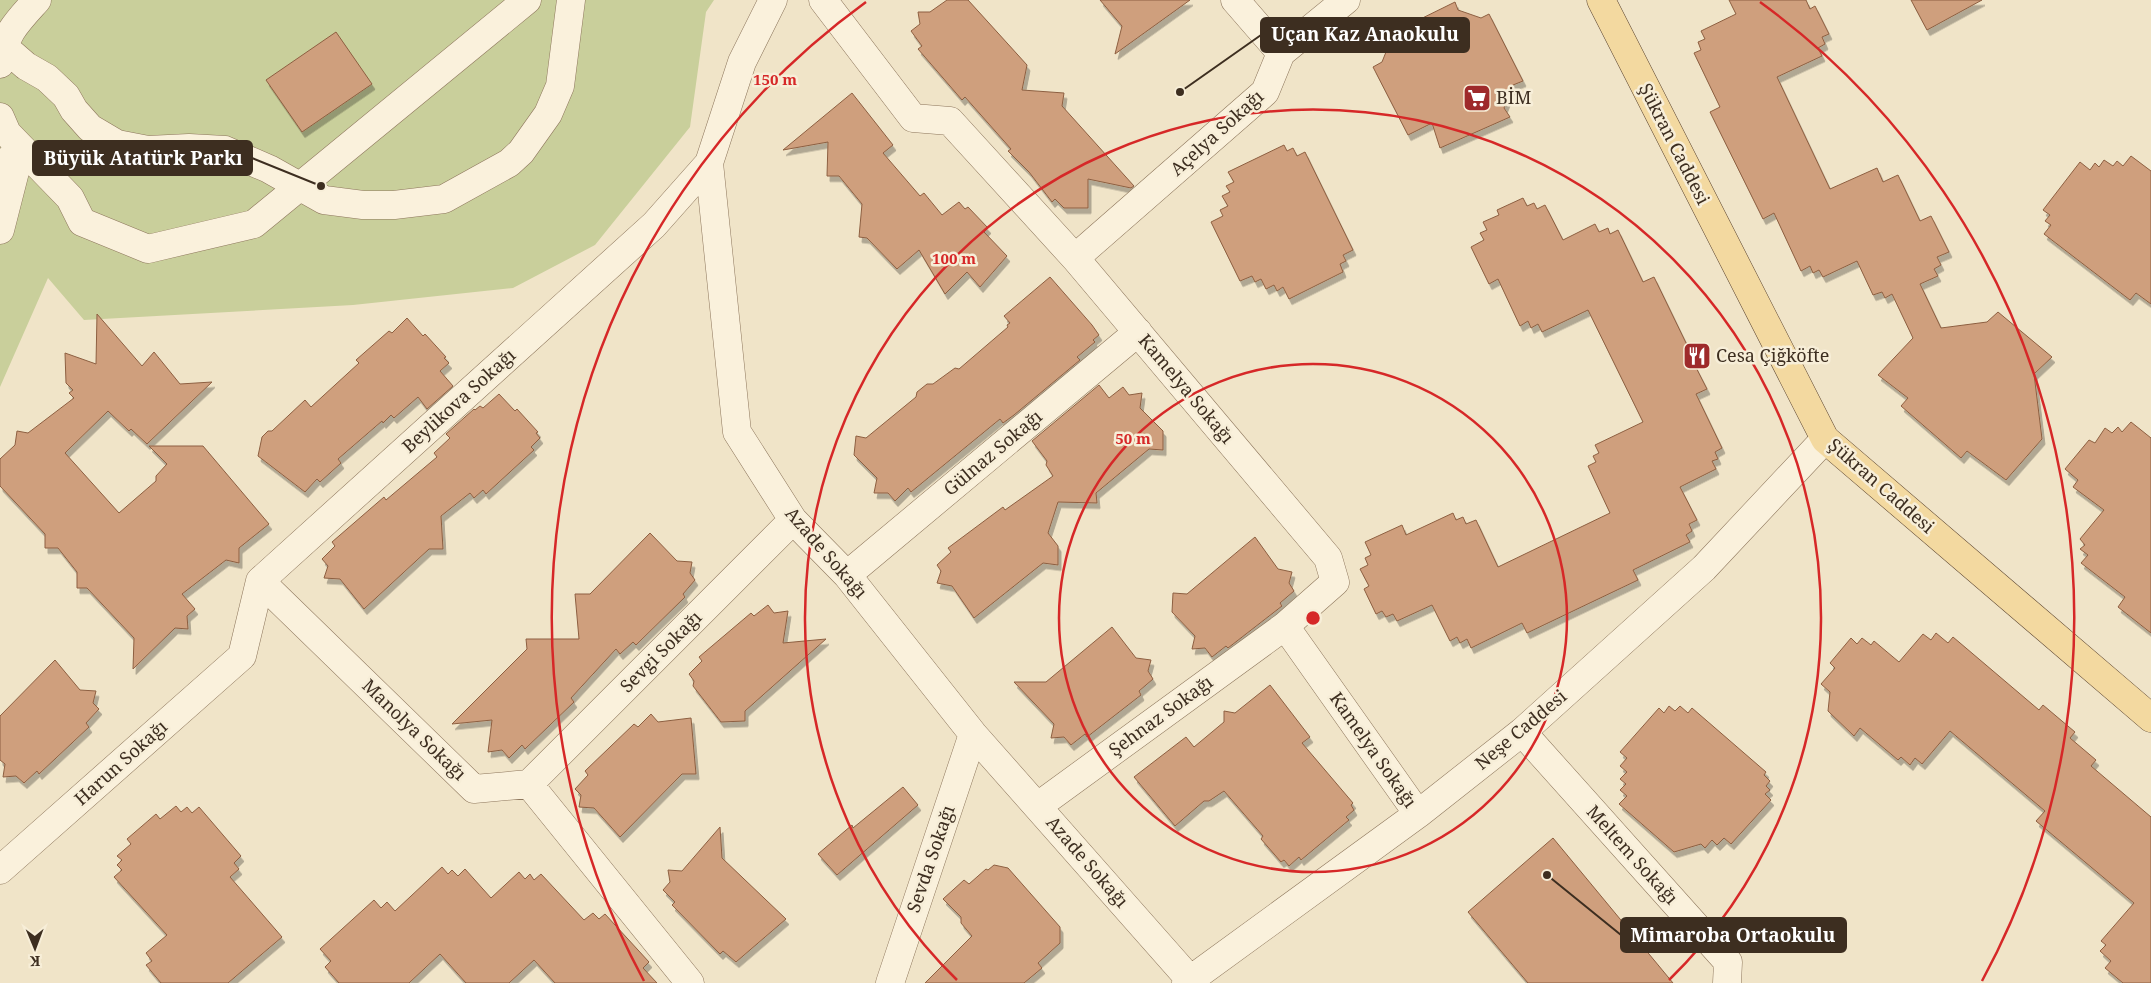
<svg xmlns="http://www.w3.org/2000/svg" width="2151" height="983" font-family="'Noto Serif',serif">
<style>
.green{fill:#c9cf9b}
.building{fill:#cf9f7d;stroke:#8d5f41;filter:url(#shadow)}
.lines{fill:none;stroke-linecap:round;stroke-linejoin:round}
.minor-casing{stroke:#8d765c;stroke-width:29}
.major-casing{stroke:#5b4430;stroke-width:29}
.minor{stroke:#faf1dc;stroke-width:28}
.major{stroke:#f3d9a0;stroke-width:28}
.ring{fill:none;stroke:#d62828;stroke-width:2.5}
.labels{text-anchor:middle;stroke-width:5;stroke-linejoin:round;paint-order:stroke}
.poi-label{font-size:18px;fill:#3d2e20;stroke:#f7eed8;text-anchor:start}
.street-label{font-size:18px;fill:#3d2e20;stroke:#f7eed8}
.centre{fill:#d62828;stroke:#f7eed8;stroke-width:2.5}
.ring-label{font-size:15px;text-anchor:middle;font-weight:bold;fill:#d62828;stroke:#f7eed8;stroke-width:5;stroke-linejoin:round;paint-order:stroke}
.leader{fill:none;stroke:#3d2e20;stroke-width:2}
.callout-dot{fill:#3d2e20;stroke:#f7eed8;stroke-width:2}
.callout{fill:#3d2e20;stroke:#3d2e20;stroke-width:2}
.callout-label{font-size:19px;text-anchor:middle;font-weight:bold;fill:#fff}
</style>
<defs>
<filter id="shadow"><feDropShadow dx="3" dy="5.5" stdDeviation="0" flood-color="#0004"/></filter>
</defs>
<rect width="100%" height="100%" fill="#f0e4c8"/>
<path class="green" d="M0,0H714L706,12L690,127L595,245L513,288L353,305L84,320L48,278L0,387Z"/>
<path class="building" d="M947,0H968L1027,65L1022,90L1064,93L1062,106L1134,186L1131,188L1088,179V208H1064L1055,199L1052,202L1029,172L1008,151L1011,149L965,97L962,100L918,49L922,46L911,31L920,24L918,12H930Z
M1100,0H1190L1115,54L1122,26Z
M1729,0H1806L1810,9L1815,6L1829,34L1822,37L1825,44L1818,48L1822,56L1777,77L1830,189L1877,168L1883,182L1898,175L1920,221L1931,216L1949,252L1937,257L1941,265L1934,269L1938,276L1920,284L1941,328L1987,322L1998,312L2052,357L2034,374L2042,439L2006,480L1967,451L1961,458L1901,406L1908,398L1878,375L1913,338L1892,294L1885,298L1882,292L1873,295L1857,261L1823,277L1819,270L1813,273L1810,266L1801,271L1774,213L1763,219L1710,112L1720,107L1694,53L1701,50L1698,42L1705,39L1701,31L1736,14Z
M1911,0H1982L1927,30Z
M1455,2L1458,10L1481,18L1489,14L1523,81L1513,85L1504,108L1510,117L1440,148L1432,123L1408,135L1373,67L1382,62L1394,32Z
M336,32L372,84L302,132L266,80Z
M852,93L893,145L883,153L920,196L924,193L942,215L959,202L965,209L968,207L988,228L984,232L1007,256L980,287L967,272L945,294L919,250L897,269L867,238L859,237L862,204L839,176H827L828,142L783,150Z
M1284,145L1287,151L1293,148L1297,156L1305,152L1353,250L1343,255L1346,261L1340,264L1343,272L1289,299L1283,287L1277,291L1274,285L1266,289L1261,279L1255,282L1252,276L1240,281L1211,222L1223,216L1220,210L1228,206L1222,196L1230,192L1226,186L1234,182L1228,172Z
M2131,156L2151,171V304L2136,293L2130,300L2044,234L2051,225L2045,221L2050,215L2043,210L2080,162L2090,170L2095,163L2099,167L2104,160L2113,166L2117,161L2123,166Z
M1523,198L1527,206L1534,203L1537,209L1545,205L1563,240L1595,224L1599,232L1608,228L1610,234L1618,230L1643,282L1654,277L1687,345L1685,346L1707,389L1696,394L1722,448L1715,452L1718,459L1712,461L1716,469L1680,487L1697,520L1689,524L1692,531L1686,535L1690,542L1633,570L1638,580L1573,611L1527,633L1522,623L1471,648L1467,639L1460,643L1457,637L1450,641L1432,605L1397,621L1393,614L1386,617L1382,611L1376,614L1364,589L1369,586L1360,569L1368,565L1365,558L1371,555L1365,542L1402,525L1406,535L1453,513L1456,520L1463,517L1466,524L1476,520L1498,567L1610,513L1588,466L1596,462L1593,456L1599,453L1595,445L1643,422L1588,310L1542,332L1538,324L1531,328L1528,321L1520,326L1498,279L1489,284L1471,247L1484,240L1480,233L1487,230L1483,222L1499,215L1497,210Z
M1050,277L1092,325L1099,335L1093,340L1095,342L1077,357L1080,360L1014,415L1003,423L1000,419L911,492L908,488L895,501L888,493H874L877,478L854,455L856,436L866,438L916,397L917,392L927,384H933L955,368L959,369L1008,327L1007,325L1010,323L1004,316Z
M97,314L142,366L154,352L180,384L212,382L147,444L131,429L129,431L108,411L65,453L119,513L156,481V476L167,464L149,446H203L269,524L239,548V563L226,560L182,594L195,609L187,616L188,629L175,628L133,669L134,638L87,588H77V572L58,548H45V534L0,486V459L15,445L17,431L28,433L74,398L69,393L73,390L66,383L65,353L96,364Z
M407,318L423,336L425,334L446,357L444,358L449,363L440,371L453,386L427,409L418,397L394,418L391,415L383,423L382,421L338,459L341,463L320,482L317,479L305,492L258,456L262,437L268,431H272L305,400L311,407L359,363L356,360L389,331L392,333Z
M1099,385L1109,398L1123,387L1129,395L1142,393L1140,408L1163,431V450L1149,449L1096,493L1097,503L1058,502L1048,533L1058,546V565L1043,563L974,618L952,586L937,583L941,571L937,565L951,552L948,548L1003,507L1005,510L1053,476L1046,465L1047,461L1032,441Z
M499,394L515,411L517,409L538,432L536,433L540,438L531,447L534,450L486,494L483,490L474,498L470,493L441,516L443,549H429L364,609L340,579L324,578L328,566L322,559L335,546L332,542L384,497L386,500L437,457L434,453L450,438L446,434L474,409L475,410L480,406L483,408Z
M2131,422L2151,438V633L2118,607L2125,597L2081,563L2088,555L2080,549L2085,545L2080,539L2104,510L2073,487L2078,480L2065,469L2089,440L2095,443L2105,428L2112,433L2118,427L2122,432Z
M650,533L677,561L692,562L690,573L695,580L683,594L685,597L636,645L633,642L620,654L616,649L571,698L574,702L525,749L522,745L509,758L502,750L488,752L492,720L452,724L527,649L526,639H579L575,594H590Z
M1255,537L1278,569L1292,572L1289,583L1294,591L1280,603L1282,606L1228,648L1226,646L1212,657L1205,648L1192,649L1195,636L1172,612L1173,593L1187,594Z
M768,605L774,613L788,611L783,643L826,639L745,711V721L721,722L693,686L694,681L689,674L702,661L699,657L751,613L754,616Z
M1112,627L1136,658L1151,660L1148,671L1153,679L1139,691L1141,695L1087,737L1085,734L1071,745L1064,737L1051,738L1054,724L1014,682H1046Z
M1936,633L1948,643L1953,637L2039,710L2043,705L2075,732L2070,738L2096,760L2091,766L2151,817V983H2123L2105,968L2111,961L2100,951L2106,945L2101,941L2134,903L2036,821L2045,811L1950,731L1922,764L1915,758L1910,765L1901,757L1898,760L1860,728L1854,736L1828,711L1830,692L1821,684L1835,668L1830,663L1851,638L1857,644L1862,638L1871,645L1874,641L1899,662L1923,634L1931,640Z
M55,660L80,690L96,691L93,703L99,709L86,723L89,727L39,774L37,771L24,783L16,776L3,777L5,764L0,760V716Z
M1270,685L1310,737L1302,743L1353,803L1351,805L1354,810L1346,817L1349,820L1301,860L1299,857L1289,866L1284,860L1281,862L1261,839L1263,836L1224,791L1209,801H1204L1175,826L1134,777L1186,737L1194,747L1224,722V711L1235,713Z
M1669,706L1675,711L1680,706L1688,713L1692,708L1766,772L1764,775L1770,781L1766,786L1770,790L1765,794L1771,800L1731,844L1724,838L1717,845L1712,840L1705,848L1701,844L1674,852L1619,804L1627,796L1620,790L1626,784L1620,779L1627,772L1620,766L1627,758L1620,752L1659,708L1664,713Z
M651,714L658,722L691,718L696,774H682L620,837L594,808L579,807L581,795L575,789L588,775L585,771L634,724L638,727Z
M903,787L918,805L837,875L818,854L852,825L853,828Z
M176,806L181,812L187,807L192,813L199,807L241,856L234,863L239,869L230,877L282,937L228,983H161L146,965L152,961L146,953L167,935L114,877L122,870L117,865L122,860L117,856L131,844L127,839L156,814L160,819Z
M720,827L722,858L786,919L736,962L723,951L720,954L672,905L675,902L663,890L670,882L668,870L682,871Z
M1553,838L1673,983H1528L1468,912Z
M994,865L1008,868L1060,927V943L1038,963L1042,968L1024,983H925L972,936L961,923V917L943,899L964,880L969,884L986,869L988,870Z
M442,867L448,874L452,870L458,876L465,869L491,898L519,872L525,879L530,874L534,880L541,874L584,920L593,913L599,919L605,914L649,962L643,968L657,983H555L534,960L509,983H466L440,954L409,983H339L325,967L331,961L320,949L374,900L381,908L387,902L395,911Z"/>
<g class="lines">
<defs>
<path id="minor" d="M773,0L742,62L709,163L737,432L793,520L847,575L973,734L1193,983
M823,0L913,118L950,121L1075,258L1328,558L1335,582L1285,626L1038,806
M1235,0L1281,53
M0,46H3L26,66L47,78L66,96L74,110L90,128L117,144L148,150L189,148L225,150L269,169L324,200L363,205H394L444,199L509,163L521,152L548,114L560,86L571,0
M0,64C5,33 17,22 37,0
M0,117L7,133L70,198L82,222L148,249L254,224L527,0
M0,168L21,148L0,230
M1075,258L1265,92L1281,53L1346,0
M847,575L1138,332
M260,581L474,789L529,784L690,983
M1285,626L1418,814
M1522,732L1728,962L1727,983
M529,784L793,520
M0,870L242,656L260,581L654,225L709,163
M890,983L973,734
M1186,983L1418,814L1522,732L1704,568L1825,439"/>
<path id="major" d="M1601,0L1825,439L2151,718"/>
</defs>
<use href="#minor" class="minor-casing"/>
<use href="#major" class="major-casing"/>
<use href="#minor" class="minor"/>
<use href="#major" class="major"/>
</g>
<g class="ring">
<circle cx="1313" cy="618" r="254"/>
<path d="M957 980A508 508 0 1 1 1669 980"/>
<path d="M644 981A761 761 0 0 1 866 2M1760 2A761 761 0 0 1 1982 981"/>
</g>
<defs>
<symbol id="supermarket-square" viewBox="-11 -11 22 22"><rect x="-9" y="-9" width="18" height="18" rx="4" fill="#9e2a2b" stroke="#f7eed8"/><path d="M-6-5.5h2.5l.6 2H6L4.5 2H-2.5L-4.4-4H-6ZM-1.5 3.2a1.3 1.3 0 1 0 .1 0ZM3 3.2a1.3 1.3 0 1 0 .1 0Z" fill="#fff"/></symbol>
<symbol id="restaurant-square" viewBox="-11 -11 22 22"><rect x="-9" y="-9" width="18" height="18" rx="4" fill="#9e2a2b" stroke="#f7eed8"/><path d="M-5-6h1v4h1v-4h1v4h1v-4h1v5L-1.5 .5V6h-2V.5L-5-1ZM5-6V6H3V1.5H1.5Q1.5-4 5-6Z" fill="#fff"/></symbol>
</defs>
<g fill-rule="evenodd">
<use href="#supermarket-square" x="1461" y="82" width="32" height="32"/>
<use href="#restaurant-square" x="1681" y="340" width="32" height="32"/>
</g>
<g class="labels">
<g class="poi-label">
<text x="1496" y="104">BİM</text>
<text x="1716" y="362">Cesa Çiğköfte</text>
</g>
<g class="street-label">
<text transform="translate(1217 133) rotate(-42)" y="6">Açelya Sokağı</text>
<text transform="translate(1674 144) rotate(63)" y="6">Şükran Caddesi</text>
<text transform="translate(1186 389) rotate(50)" y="6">Kamelya Sokağı</text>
<text transform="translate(459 401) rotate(-42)" y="6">Beylikova Sokağı</text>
<text transform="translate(993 453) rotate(-40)" y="6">Gülnaz Sokağı</text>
<text transform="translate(1881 486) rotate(41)" y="6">Şükran Caddesi</text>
<text transform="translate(826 553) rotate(49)" y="6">Azade Sokağı</text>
<text transform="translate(661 652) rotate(-45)" y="6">Sevgi Sokağı</text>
<text transform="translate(1161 716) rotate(-36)" y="6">Şehnaz Sokağı</text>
<text transform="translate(414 730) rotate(44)" y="6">Manolya Sokağı</text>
<text transform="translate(1521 730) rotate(-40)" y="6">Neşe Caddesi</text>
<text transform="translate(1373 750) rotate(55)" y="6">Kamelya Sokağı</text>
<text transform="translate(121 763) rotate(-42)" y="6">Harun Sokağı</text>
<text transform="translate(1632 855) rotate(48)" y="6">Meltem Sokağı</text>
<text transform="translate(931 859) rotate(-71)" y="6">Sevda Sokağı</text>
<text transform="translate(1087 862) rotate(49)" y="6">Azade Sokağı</text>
</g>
</g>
<circle cx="1313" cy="618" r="8" class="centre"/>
<g class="ring-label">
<text x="775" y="85">150 m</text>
<text x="954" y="264">100 m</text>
<text x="1133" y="444">50 m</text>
</g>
<path class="leader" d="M1180 92L1261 35M321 186L252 158M1547 875L1621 935"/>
<g class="callout-dot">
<circle cx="1180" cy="92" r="5"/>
<circle cx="321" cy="186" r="5"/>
<circle cx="1547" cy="875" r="5"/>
</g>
<g class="callout">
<rect x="1261" y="18" width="208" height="34" rx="5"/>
<rect x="33" y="141" width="219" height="34" rx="5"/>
<rect x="1621" y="918" width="225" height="34" rx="5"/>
</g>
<g class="callout-label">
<text x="1365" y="41">Uçan Kaz Anaokulu</text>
<text x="143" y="165">Büyük Atatürk Parkı</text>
<text x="1733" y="942">Mimaroba Ortaokulu</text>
</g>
<g transform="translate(35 948) rotate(179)" stroke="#f7eed8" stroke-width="4" paint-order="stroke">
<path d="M0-4L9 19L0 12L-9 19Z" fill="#3d2e20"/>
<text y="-8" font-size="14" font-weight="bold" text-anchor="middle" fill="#3d2e20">K</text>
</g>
</svg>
